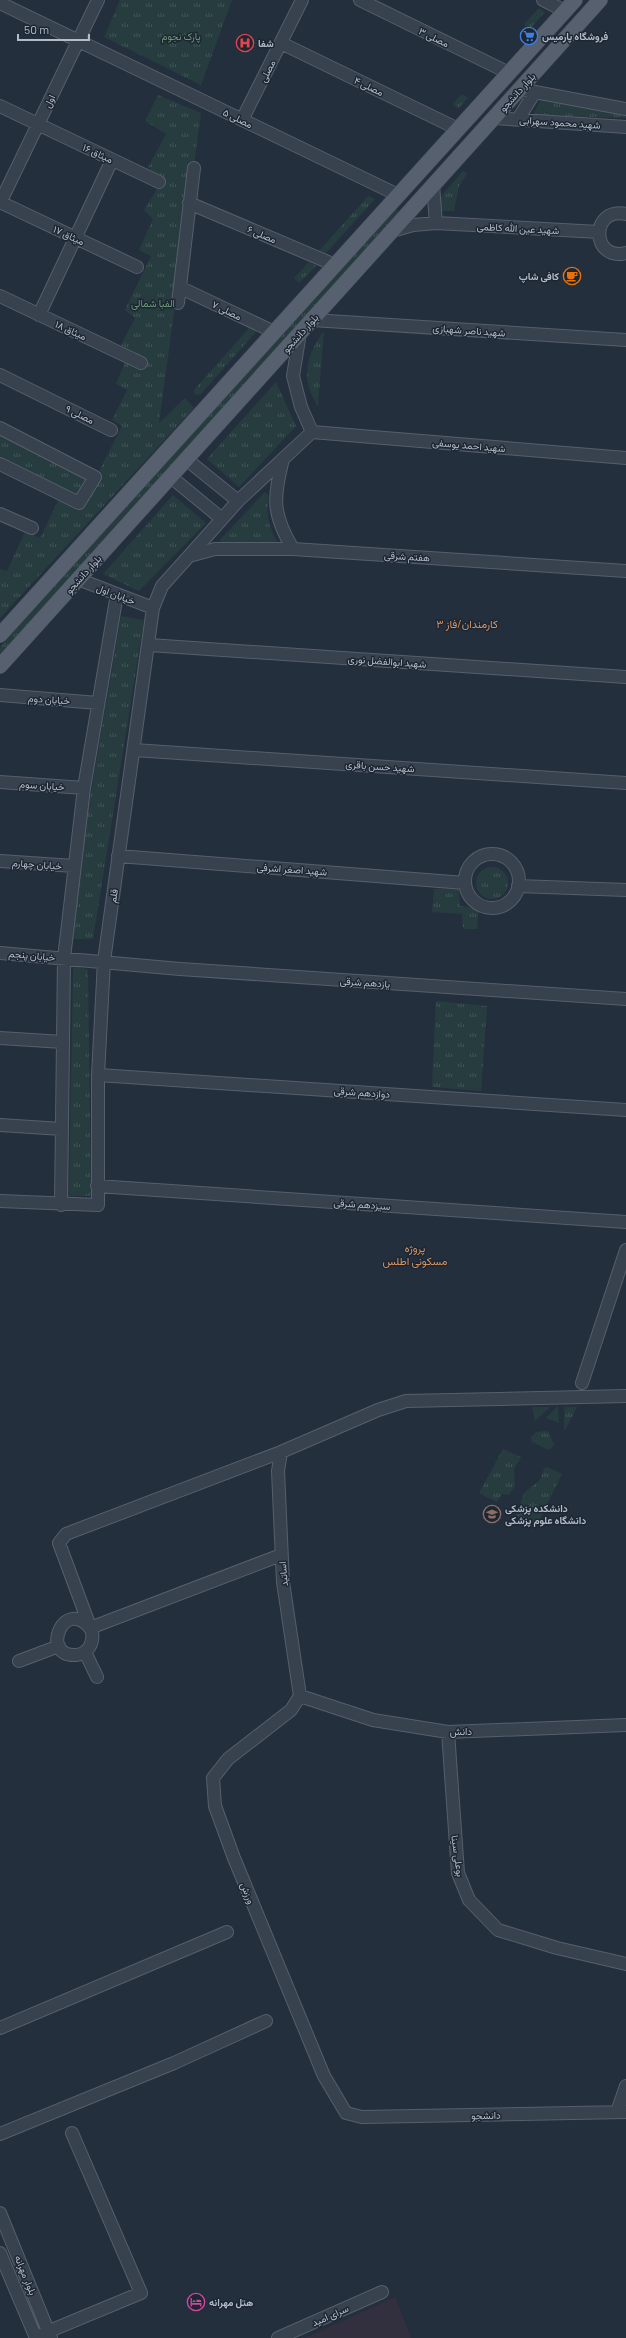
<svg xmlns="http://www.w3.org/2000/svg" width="626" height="2338" font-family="Barlow,Vazirmatn,sans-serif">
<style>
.medical{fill:#32303f}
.grass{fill:url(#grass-tufts)}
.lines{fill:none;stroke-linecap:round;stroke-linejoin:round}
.minor-casing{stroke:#565f6c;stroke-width:14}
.major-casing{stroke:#414a57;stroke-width:16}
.minor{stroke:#38414e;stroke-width:12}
.major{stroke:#56606e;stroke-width:15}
.labels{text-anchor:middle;stroke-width:3;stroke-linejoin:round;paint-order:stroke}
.park-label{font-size:10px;fill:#6b9a76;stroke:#1d2633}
.poi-label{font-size:10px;font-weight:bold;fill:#b4bcc9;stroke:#1d2633;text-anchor:start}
.street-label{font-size:10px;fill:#b4bcc9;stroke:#1d2633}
.neighbourhood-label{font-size:11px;fill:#d59563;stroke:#1d2633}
</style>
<defs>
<pattern id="grass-tufts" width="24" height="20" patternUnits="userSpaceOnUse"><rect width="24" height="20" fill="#263c3f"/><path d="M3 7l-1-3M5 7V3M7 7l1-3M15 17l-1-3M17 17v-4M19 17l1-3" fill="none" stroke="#435659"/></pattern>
</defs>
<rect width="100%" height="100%" fill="#242f3e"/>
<path class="medical" d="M395,2297L411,2338H305Z"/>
<path class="grass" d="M120,0H232L201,85L104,37Z
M539,8L545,12L529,30L524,24Z
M462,94L468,98L458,109L453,104Z
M158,95L201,113L159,423L185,398L194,408L0,618V569L7,571L25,532L40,538L59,499L82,504L122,426L112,420L127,390L116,384L130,351L121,345L135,318L125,310L151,256L139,250L153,219L144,210L162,181L148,167L166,134L145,121Z
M540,100L626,116V118L533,115Z
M463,171L467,174L459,186L454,211H442L437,209V201Z
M368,196L375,199L326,253L319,251Z
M395,208L399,211L0,656V647Z
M309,262L316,266L299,283L294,278Z
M249,328L256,332L200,395L195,394L194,390Z
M324,331L318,405C300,381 306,354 324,331Z
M276,382L296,426L239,487L207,459Z
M0,434L87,478L79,497L0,459Z
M265,492L269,496C266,514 268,525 277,541L274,546L221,544L220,540Z
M173,495L206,523L139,591L103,574Z
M121,616L144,620L93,939H72L77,875Z
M476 883a16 16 0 1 1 32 0a16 16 0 1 1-32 0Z
M459,888L460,906L479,909L477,929H463L462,914L432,912L434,889Z
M78,966L88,970L91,1196H69L73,968Z
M436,1001L487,1006L481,1091L432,1087Z
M558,1406L559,1423L546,1418Z
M532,1407H550L535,1421Z
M564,1407H577L564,1432Z
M544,1431L549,1432L554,1445L549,1450L532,1442L531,1437L536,1432Z
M503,1449L521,1457L514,1469L515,1486L509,1495L502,1494L497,1502L479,1493Z
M547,1467L562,1474L537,1525L515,1515L525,1492L540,1480L544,1469Z"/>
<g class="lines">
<defs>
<path id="minor" d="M360,0L509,73
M543,0L565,11
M0,3L398,195
M281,43L458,129
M519,89L626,109
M0,106L159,182
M494,118L626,127
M518,119L535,92
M242,120L302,0
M433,185L436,223
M0,202L137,267
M0,203L98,0
M189,203L335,265
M626,214C590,206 591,262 626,253
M392,231L413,225L436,223L599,232
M181,288L274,332
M0,296L141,363
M178,303L194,168
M39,315L112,160
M312,320L626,340
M300,333L293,376L301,407L312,432
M0,375L111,430
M0,428L95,477L79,503L0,464
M312,432L626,458
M186,459L238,501
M283,459C273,498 272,514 293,549
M171,477L222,519
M0,514L32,528
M189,556L215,549H293L626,571
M78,579L153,608
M149,645L626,677
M0,695L98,703
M134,750L626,783
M0,782L84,788
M465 881a27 27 0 1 1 54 0a27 27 0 1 1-54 0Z
M118,856L465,883
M0,861L74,866
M518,886L626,890
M0,953L180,969L626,999
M0,1038L63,1042
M98,1075L626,1110
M0,1125L62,1129
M97,1186L626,1222
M0,1201L98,1205V1075L104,961L153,608L162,586L189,556L238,501L312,432
M61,1205L64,958L84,788L117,594
M582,1383L626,1250
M281,1452L278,1471L283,1582L300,1696
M90,1628C64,1596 39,1657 76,1655C88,1654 94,1643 92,1632L59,1543L66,1534L281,1452L378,1410L406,1401L626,1396
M90,1628L281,1555
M85,1652L97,1677
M19,1661L59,1646
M300,1696L291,1710L228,1759L213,1778L215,1806L234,1858L324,2076L346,2113L362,2117L626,2112
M300,1696L373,1720L448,1732L626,1725
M448,1732L458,1873L469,1900L498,1930L557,1948L626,1964
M0,2028L227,1932
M617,2112L626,2086
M0,2134L174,2063L266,2021
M0,2213L51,2338
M0,2253L36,2338
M35,2337L141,2293L72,2133
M278,2338L382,2292"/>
<path id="major" d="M0,635L575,0
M0,666L600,0"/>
</defs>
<use href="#minor" class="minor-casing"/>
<use href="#major" class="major-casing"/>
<use href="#minor" class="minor"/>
<use href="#major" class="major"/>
</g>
<defs>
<symbol id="supermarket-ring" viewBox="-11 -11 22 22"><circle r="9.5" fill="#1d2633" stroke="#3f7fe0" stroke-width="1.5"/><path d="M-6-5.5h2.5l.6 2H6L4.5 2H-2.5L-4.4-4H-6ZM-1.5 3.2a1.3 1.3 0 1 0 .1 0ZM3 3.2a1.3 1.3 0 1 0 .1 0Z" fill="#3f7fe0"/></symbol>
<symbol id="hospital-ring" viewBox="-11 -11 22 22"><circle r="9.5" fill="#1d2633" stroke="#e0444e" stroke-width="1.5"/><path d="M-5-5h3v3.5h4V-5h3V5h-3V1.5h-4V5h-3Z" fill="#e0444e"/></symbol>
<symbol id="cafe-ring" viewBox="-11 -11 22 22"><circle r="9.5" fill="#1d2633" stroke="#e8710a" stroke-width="1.5"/><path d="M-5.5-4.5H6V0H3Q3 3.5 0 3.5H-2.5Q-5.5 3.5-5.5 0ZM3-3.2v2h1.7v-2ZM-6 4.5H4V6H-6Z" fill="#e8710a"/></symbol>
<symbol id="university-ring" viewBox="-11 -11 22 22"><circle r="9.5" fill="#1d2633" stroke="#8d6e63" stroke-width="1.5"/><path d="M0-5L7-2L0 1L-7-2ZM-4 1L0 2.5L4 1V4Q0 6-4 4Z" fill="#8d6e63"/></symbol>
<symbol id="hotel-ring" viewBox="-11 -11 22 22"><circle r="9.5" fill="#1d2633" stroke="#d1479c" stroke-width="1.5"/><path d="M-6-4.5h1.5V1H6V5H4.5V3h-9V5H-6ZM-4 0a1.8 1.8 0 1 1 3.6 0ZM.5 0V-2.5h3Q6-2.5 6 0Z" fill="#d1479c"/></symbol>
</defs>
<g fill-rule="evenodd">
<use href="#supermarket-ring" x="519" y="26" width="20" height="20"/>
<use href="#hospital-ring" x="235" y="33" width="20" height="20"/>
<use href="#cafe-ring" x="562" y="266" width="20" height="20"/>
<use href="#university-ring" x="482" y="1504" width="20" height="20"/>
<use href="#hotel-ring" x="186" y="2292" width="20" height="20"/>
</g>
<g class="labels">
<g class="park-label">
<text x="181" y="40">پارک نجوم</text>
<text x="153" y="307">الفبا شمالی</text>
</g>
<g class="poi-label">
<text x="542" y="40">فروشگاه پارمیس</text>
<text x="258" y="47">شفا</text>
<text x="559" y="280" text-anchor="end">کافی شاپ</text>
<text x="505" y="1512">دانشکده پزشکی<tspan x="505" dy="12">دانشگاه علوم پزشکی</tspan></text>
<text x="209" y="2306">هتل مهرانه</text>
</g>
<g class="street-label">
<text transform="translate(434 37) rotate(26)" y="4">مصلی ۳</text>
<text transform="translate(267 71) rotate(-63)" y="4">مصلی</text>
<text transform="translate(369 86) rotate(26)" y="4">مصلی ۴</text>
<text transform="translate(517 92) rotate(-48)" y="4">بلوار دانشجو</text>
<text transform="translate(49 101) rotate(-64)" y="4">اول</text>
<text transform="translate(238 118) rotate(26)" y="4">مصلی ۵</text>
<text transform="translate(560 122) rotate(4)" y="4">شهید محمود سهرابی</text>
<text transform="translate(98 153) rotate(25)" y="4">میثاق ۱۶</text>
<text transform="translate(518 228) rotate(3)" y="4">شهید عین الله کاظمی</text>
<text transform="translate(262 234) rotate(23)" y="4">مصلی ۶</text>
<text transform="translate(69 235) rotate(25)" y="4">میثاق ۱۷</text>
<text transform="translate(227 310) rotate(26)" y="4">مصلی ۷</text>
<text transform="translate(71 330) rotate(25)" y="4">میثاق ۱۸</text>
<text transform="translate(469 330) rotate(4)" y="4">شهید ناصر شهبازی</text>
<text transform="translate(300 333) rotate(-48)" y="4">بلوار دانشجو</text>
<text transform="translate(80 414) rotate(26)" y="4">مصلی ۹</text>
<text transform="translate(469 445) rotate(5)" y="4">شهید احمد یوسفی</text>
<text transform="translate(407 556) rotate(4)" y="4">هفتم شرقی</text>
<text transform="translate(83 574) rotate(-48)" y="4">بلوار دانشجو</text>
<text transform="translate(116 594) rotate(21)" y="4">خیابان اول</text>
<text transform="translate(387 661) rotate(4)" y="4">شهید ابوالفضل نوری</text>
<text transform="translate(49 699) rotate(4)" y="4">خیابان دوم</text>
<text transform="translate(380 766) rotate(4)" y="4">شهید حسن باقری</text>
<text transform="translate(42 785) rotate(4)" y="4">خیابان سوم</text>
<text transform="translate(37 864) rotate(4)" y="4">خیابان چهارم</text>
<text transform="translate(292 869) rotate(4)" y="4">شهید اصغر اشرفی</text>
<text transform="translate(113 896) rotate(-82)" y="4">قلم</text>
<text transform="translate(32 955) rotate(5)" y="4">خیابان پنجم</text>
<text transform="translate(365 982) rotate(4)" y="4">یازدهم شرقی</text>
<text transform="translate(362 1092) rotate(4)" y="4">دوازدهم شرقی</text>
<text transform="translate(362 1204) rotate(4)" y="4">سیزدهم شرقی</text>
<text transform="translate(283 1574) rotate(-95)" y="4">اساتید</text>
<text x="461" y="1735">دانش</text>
<text transform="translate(458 1856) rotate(82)" y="4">بوعلی سینا</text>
<text transform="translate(248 1893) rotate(68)" y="4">ورزش</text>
<text transform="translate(486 2115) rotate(-1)" y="4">دانشجو</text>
<text transform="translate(26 2275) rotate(68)" y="4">بلوار مهرانه</text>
<text transform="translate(330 2315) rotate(-24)" y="4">سرای امید</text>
</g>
<g class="neighbourhood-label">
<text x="467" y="628">کارمندان/فاز ۳</text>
<text x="415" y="1252">پروژه<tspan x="415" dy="13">مسکونی اطلس</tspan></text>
</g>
</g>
<path d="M18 34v6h71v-6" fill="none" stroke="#b4bcc9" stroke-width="2"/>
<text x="24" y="34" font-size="12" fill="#b4bcc9" stroke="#1d2633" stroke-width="3" paint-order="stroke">50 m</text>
</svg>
